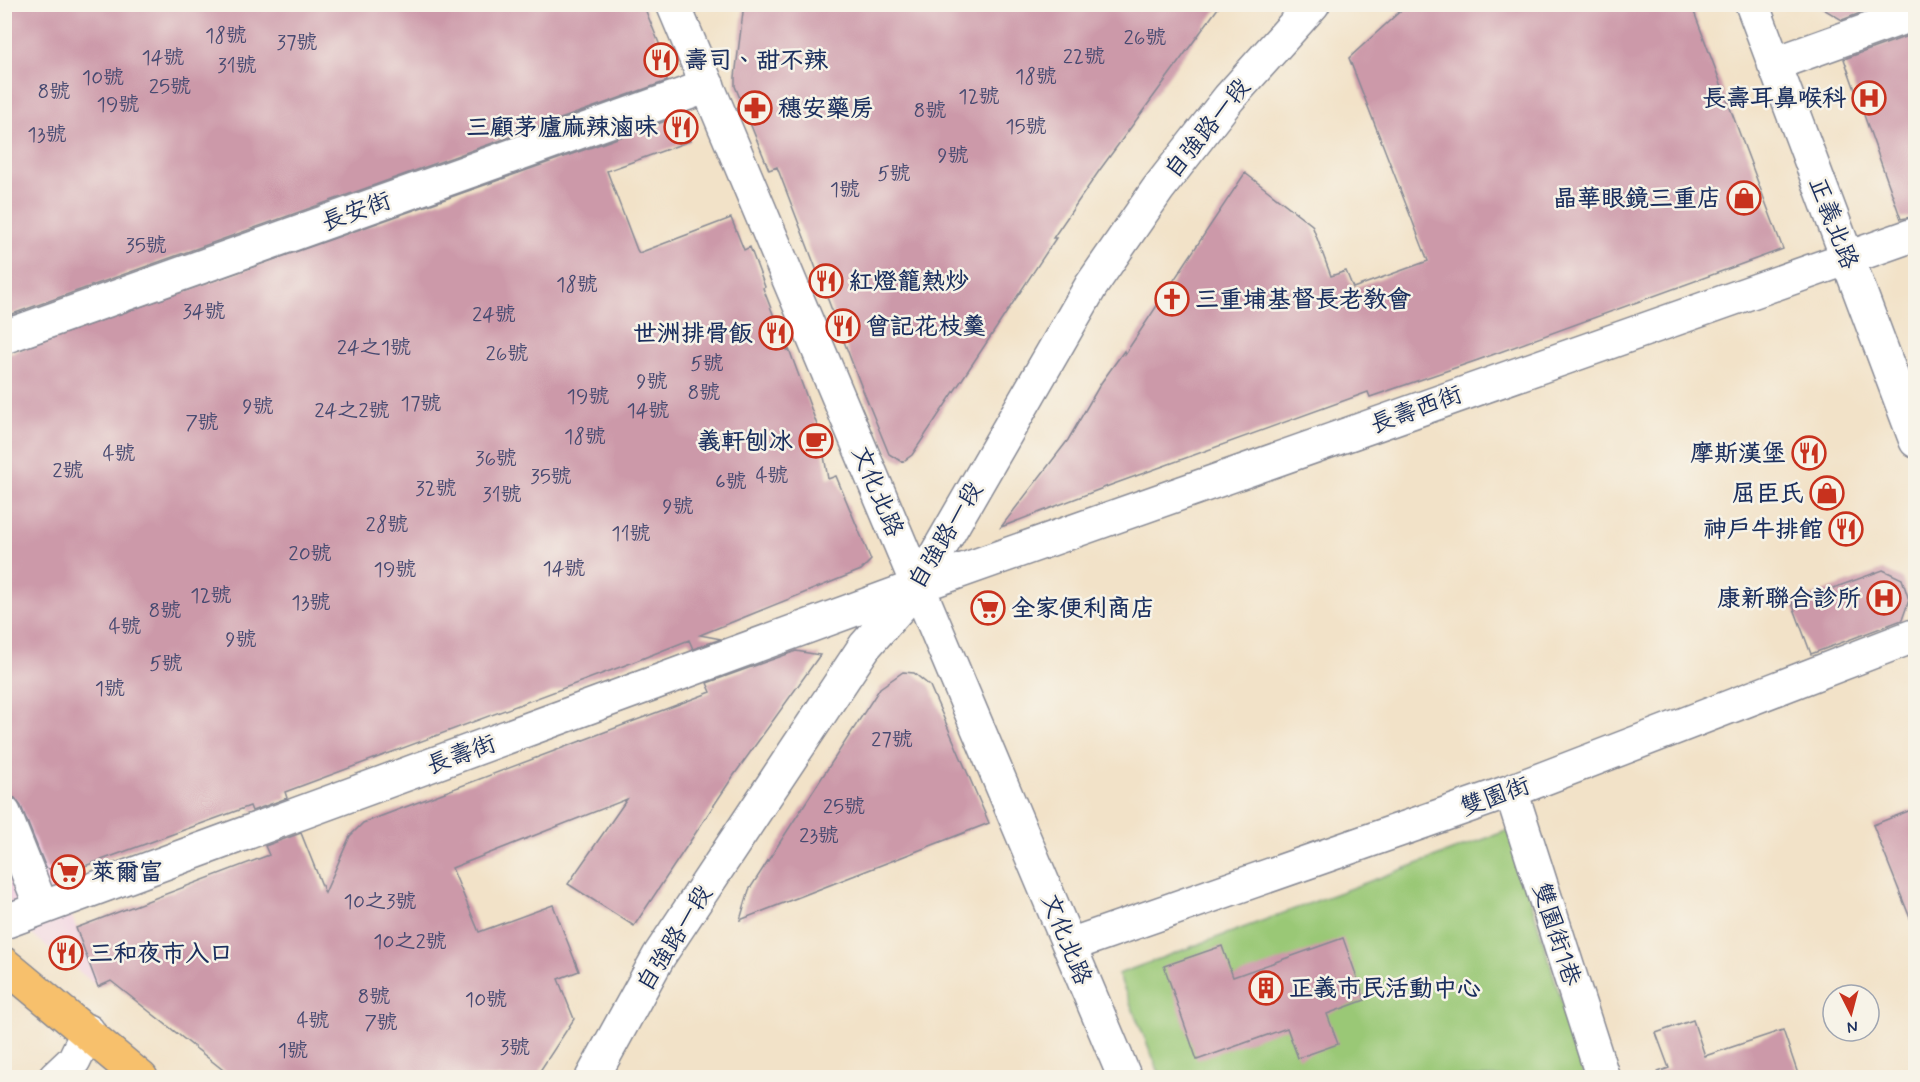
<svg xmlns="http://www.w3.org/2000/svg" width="1920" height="1082" font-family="Mynerve,'LXGW WenKai TC',sans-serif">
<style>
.built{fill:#f2cfe1}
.green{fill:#9ac876;stroke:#5a7c6a;stroke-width:1.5}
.building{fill:#cc99a9}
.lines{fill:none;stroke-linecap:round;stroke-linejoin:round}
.minor-casing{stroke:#868893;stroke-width:36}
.major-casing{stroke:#868893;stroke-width:36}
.minor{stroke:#fff;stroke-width:33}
.major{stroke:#f7c06c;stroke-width:33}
.labels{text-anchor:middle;stroke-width:5;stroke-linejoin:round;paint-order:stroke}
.number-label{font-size:21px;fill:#474a71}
.poi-label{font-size:24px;font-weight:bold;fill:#1b2f5e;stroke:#f7f3e8;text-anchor:start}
.street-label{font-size:24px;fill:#1b2f5e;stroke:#f7f3e8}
</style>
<rect width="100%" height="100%" fill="#f7f3e8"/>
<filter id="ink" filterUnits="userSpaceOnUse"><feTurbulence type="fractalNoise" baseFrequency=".0167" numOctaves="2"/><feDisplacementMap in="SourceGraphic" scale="12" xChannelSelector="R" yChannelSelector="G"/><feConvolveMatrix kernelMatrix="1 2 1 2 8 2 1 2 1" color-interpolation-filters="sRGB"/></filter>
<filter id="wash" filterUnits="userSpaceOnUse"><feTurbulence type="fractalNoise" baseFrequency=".008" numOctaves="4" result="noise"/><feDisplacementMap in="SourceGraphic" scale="24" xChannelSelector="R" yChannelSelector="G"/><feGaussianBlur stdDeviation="1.35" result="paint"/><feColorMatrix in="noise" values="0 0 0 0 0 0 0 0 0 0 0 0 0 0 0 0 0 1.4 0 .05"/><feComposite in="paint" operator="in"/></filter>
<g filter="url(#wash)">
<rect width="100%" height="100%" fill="#f2e2c8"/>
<path class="built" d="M4,744L100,988L18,924L5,890Z"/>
<path class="green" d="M1509,830L1585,1077H1161L1118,974Z"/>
<g id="blocks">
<path class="building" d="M4,4H643L672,75L666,77L667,81L4,317Z
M744,4H1221L1099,171L1053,238H1056L912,455L902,462L889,454L860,383L777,167L769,170L735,86V77Z
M1408,4H1691L1783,249L1478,360L1370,397L1368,392L1111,485L1001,527L1068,440L1101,383L1124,351L1125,354L1245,173L1312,225L1331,276L1346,271L1353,288L1428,261L1349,58Z
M1815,4H1884L1842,20Z
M1916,33V216L1901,219L1844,59Z
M680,116L690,141L607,171L637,250L639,253L731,218L744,250L750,247L765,287L763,288L787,350L789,349L820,433L828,479L836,476L871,560L861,570L700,635L721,639L693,649L689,640L631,663L285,792L287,798L252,811L250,806L71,871L65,873L46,868L21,806L15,798L4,795V355Z
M1883,570L1902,579L1909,600L1902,620L1811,654L1792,603Z
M796,651L820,655L734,775L634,926L568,884L627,799L452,868L479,932L553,905L579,971L558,979L574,1019L536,1077H232L111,981L98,987L76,928L269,855L265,846L301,833L325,893L350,836L363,823L711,692L707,683Z
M903,672L914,673L930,686L989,823L740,920L749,890L880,688Z
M1916,808V927L1914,928L1873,825Z
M1343,938L1365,1000L1327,1014L1338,1044L1298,1058L1287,1028L1197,1060L1164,966L1222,946L1233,977Z
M1693,1020L1705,1056L1783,1030L1799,1077H1659L1658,1072L1669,1068L1656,1033Z"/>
</g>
</g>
<g filter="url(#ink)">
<use href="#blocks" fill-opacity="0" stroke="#868893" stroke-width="1.5"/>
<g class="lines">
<defs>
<path id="minor" d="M673,4L1125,1078
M1752,4L1916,441
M1774,64L1916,13
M4,337L708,86
M1511,791L1603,1078
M4,813L42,908
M4,922L918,586L1916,234
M1070,945L1511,791L1916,635
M55,1078L74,1060L88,1031
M592,1078L659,956L865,646L918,586L1091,286L1158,189L1229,98L1313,4"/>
<path id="major" d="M4,964L141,1078"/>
</defs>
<use href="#minor" class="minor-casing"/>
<use href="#major" class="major-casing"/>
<use href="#minor" class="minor"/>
<use href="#major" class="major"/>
</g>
</g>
<defs>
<symbol id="restaurant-ring" viewBox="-11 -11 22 22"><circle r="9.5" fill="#f7f3e8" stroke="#c8321e" stroke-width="1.5"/><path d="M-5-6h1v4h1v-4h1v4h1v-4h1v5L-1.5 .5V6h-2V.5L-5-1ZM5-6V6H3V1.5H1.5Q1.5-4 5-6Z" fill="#c8321e"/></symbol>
<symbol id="hospital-ring" viewBox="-11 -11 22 22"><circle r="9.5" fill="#f7f3e8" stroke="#c8321e" stroke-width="1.5"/><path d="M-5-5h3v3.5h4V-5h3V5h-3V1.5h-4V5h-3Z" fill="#c8321e"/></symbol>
<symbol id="pharmacy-ring" viewBox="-11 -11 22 22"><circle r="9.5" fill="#f7f3e8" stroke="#c8321e" stroke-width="1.5"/><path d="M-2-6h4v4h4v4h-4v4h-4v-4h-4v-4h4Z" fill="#c8321e"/></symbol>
<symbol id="shop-ring" viewBox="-11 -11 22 22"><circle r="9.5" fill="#f7f3e8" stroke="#c8321e" stroke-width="1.5"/><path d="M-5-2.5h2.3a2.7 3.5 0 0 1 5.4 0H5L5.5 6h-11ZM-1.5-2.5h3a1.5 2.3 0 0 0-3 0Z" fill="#c8321e"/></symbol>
<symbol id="church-ring" viewBox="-11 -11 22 22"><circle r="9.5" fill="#f7f3e8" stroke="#c8321e" stroke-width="1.5"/><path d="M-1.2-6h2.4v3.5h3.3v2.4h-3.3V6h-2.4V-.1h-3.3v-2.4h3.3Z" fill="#c8321e"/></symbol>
<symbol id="cafe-ring" viewBox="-11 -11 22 22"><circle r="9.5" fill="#f7f3e8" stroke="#c8321e" stroke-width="1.5"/><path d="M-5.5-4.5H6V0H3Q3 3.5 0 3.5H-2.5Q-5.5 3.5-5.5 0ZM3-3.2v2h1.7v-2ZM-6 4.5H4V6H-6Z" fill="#c8321e"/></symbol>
<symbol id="supermarket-ring" viewBox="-11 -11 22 22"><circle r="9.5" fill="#f7f3e8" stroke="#c8321e" stroke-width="1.5"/><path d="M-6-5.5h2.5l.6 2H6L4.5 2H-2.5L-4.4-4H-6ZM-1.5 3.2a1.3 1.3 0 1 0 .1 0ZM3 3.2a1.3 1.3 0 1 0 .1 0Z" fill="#c8321e"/></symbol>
<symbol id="building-ring" viewBox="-11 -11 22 22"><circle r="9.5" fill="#f7f3e8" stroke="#c8321e" stroke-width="1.5"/><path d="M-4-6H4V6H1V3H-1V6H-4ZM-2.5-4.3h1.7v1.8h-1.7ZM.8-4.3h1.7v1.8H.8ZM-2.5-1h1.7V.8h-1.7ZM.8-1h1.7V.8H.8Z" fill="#c8321e"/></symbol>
</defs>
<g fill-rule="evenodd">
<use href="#restaurant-ring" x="642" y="41" width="38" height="38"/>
<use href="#hospital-ring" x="1850" y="79" width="38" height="38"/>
<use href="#pharmacy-ring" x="736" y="89" width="38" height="38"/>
<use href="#restaurant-ring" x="662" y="108" width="38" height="38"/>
<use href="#shop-ring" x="1725" y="179" width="38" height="38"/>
<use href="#restaurant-ring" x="807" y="262" width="38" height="38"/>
<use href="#church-ring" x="1153" y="280" width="38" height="38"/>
<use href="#restaurant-ring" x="824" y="307" width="38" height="38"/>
<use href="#restaurant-ring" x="757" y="314" width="38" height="38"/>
<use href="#cafe-ring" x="797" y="422" width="38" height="38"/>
<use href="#restaurant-ring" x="1790" y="434" width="38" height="38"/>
<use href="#shop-ring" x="1808" y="474" width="38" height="38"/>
<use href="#restaurant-ring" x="1827" y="510" width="38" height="38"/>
<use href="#hospital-ring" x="1865" y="579" width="38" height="38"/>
<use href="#supermarket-ring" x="969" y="589" width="38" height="38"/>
<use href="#supermarket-ring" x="49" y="853" width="38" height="38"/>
<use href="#restaurant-ring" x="47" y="934" width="38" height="38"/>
<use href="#building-ring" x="1247" y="969" width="38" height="38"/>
</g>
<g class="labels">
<g class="number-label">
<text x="226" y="42">18號</text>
<text x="1145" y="44">26號</text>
<text x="297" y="49">37號</text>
<text x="1084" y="63">22號</text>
<text x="163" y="64">14號</text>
<text x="237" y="72">31號</text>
<text x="1036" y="83">18號</text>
<text x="103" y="84">10號</text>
<text x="170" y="93">25號</text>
<text x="54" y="98">8號</text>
<text x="979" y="103">12號</text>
<text x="118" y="111">19號</text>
<text x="930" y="117">8號</text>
<text x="1026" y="133">15號</text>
<text x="47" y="141">13號</text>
<text x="953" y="162">9號</text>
<text x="894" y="180">5號</text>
<text x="845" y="196">1號</text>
<text x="146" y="252">35號</text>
<text x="577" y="291">18號</text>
<text x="204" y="318">34號</text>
<text x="494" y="321">24號</text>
<text x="374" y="354">24之1號</text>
<text x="507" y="360">26號</text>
<text x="707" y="370">5號</text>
<text x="652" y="388">9號</text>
<text x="704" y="399">8號</text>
<text x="588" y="403">19號</text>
<text x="421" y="410">17號</text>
<text x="258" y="413">9號</text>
<text x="352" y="417">24之2號</text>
<text x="648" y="417">14號</text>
<text x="202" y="429">7號</text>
<text x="585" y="443">18號</text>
<text x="119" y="460">4號</text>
<text x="496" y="465">36號</text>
<text x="68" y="477">2號</text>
<text x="772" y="482">4號</text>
<text x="551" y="483">35號</text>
<text x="731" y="488">6號</text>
<text x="436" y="495">32號</text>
<text x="502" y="501">31號</text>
<text x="678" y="513">9號</text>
<text x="387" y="531">28號</text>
<text x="631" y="540">11號</text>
<text x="310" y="560">20號</text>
<text x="564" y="575">14號</text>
<text x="395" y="576">19號</text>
<text x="211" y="602">12號</text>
<text x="311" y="609">13號</text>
<text x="165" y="617">8號</text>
<text x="125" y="633">4號</text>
<text x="241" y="646">9號</text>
<text x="166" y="670">5號</text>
<text x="110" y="695">1號</text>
<text x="892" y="746">27號</text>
<text x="844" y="813">25號</text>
<text x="819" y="842">23號</text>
<text x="380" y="908">10之3號</text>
<text x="410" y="948">10之2號</text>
<text x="374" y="1003">8號</text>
<text x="486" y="1006">10號</text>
<text x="313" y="1027">4號</text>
<text x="381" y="1029">7號</text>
<text x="515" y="1054">3號</text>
<text x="293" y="1057">1號</text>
</g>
<g class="poi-label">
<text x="684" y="68">壽司、甜不辣</text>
<text x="1846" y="106" text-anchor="end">長壽耳鼻喉科</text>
<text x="778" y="116">穗安藥房</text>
<text x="658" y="135" text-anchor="end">三顧茅廬麻辣滷味</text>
<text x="1721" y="206" text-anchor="end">晶華眼鏡三重店</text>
<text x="849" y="289">紅燈籠熱炒</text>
<text x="1195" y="307">三重埔基督長老教會</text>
<text x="866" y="334">曾記花枝羹</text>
<text x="753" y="341" text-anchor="end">世洲排骨飯</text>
<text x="793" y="449" text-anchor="end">義軒刨冰</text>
<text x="1786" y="461" text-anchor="end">摩斯漢堡</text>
<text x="1804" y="501" text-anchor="end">屈臣氏</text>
<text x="1823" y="537" text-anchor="end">神戶牛排館</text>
<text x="1861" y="606" text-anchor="end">康新聯合診所</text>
<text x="1011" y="616">全家便利商店</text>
<text x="91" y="880">萊爾富</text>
<text x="89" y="961">三和夜市入口</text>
<text x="1289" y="996">正義市民活動中心</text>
</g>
<g class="street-label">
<text transform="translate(1207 128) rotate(-51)" y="8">自強路一段</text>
<text transform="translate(356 211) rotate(-20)" y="8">長安街</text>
<text transform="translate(1834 223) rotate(69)" y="8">正義北路</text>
<text transform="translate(1416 409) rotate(-20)" y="8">長壽西街</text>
<text transform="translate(878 491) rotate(67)" y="8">文化北路</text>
<text transform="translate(945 535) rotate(-59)" y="8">自強路一段</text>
<text transform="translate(461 754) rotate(-20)" y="8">長壽街</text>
<text transform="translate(1495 796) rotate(-20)" y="8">雙園街</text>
<text transform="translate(1557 934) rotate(72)" y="8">雙園街1巷</text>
<text transform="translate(674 938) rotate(-58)" y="8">自強路一段</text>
<text transform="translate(1067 939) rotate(68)" y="8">文化北路</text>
</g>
</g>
<rect width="1920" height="1082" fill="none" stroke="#f7f3e8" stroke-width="24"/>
<g transform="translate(1851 1013) rotate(174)"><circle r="28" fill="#f7f3e8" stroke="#9fa5b1" stroke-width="1.5"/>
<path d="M0-4.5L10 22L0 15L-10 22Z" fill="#c8321e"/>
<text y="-9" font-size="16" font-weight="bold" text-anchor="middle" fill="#1b2f5e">N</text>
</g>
</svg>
